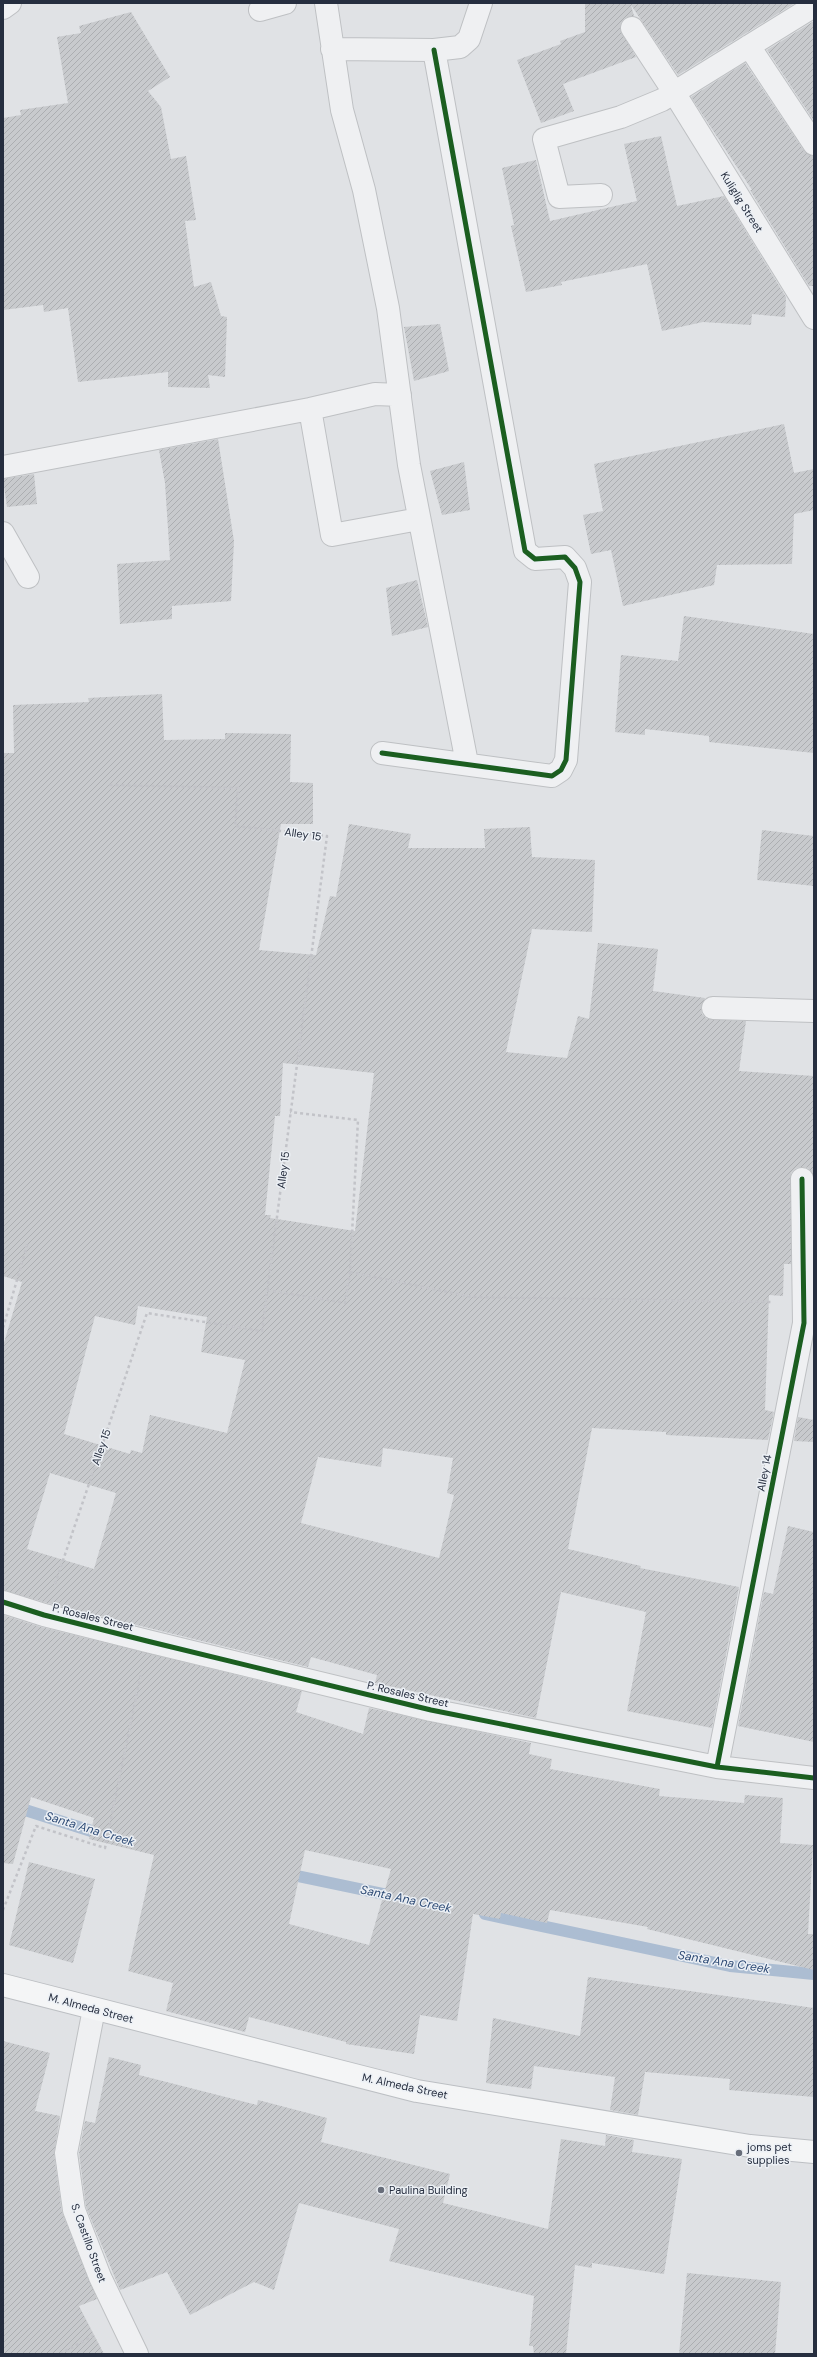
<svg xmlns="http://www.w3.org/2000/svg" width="817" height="2357" font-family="'DM Sans',sans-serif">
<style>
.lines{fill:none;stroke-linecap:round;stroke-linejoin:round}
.stream{stroke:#acbdd2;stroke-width:12}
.building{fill:url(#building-hatch);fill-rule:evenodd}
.minor-casing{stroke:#bec0c3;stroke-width:24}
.major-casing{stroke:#bcbfc3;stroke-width:24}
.path{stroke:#c2c3c8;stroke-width:2.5;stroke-dasharray:3 3;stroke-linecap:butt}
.minor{stroke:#eff0f2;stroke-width:22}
.major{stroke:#f4f5f6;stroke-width:22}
.cycleway-casing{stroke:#ecf0f5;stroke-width:8}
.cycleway{stroke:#1b5e20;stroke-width:5}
.poi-dot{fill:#676d79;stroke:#ecf0f5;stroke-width:1.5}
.labels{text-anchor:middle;stroke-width:3;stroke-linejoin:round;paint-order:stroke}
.street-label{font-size:11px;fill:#262e3f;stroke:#ecf0f5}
.poi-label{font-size:11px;fill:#262e3f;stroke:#ecf0f5;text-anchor:start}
.water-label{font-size:12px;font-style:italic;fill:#2e4b75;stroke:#ecf0f5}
</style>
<defs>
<pattern id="building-hatch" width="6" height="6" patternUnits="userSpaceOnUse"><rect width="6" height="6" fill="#c8cacd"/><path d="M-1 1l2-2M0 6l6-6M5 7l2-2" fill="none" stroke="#acaeb1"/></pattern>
</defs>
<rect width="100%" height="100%" fill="#e0e2e5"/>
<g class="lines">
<path class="stream" d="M3,1803L107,1836
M283,1873L398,1897
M485,1914L730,1966L814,1974"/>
</g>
<path class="building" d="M585,3H795L678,75L631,5L634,16L625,18L621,23L620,29L636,57L563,84L574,111L541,123L517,60L561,44L560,41L585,32Z
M131,12L170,77L148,91L161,107L171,159L186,156L196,220L185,221L194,287L211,282L221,316L227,317L225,377L208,375L210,388L168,387V372L78,382L68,308L44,312L43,305L3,310V118L21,115L20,110L68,103L57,37L81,33L79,26Z
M814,21V121L767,50Z
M745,63L804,151L814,156V286H809L750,190H752L691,97Z
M661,136L677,206L724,196L786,297L785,317L752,314L751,325L703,322L662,331L647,264L561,282L562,285L526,292L511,226L514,225L502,168L536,160L550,221L637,201L624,144Z
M440,324L449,371L414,381L404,327Z
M784,424L794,473L814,469V510L794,514L792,564L717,565L714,585L623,606L611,550L591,554L583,515L603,511L594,464Z
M218,439L234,541L231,601L172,606V619L120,624L117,564L170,560L165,483L159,450Z
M464,462L470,510L442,515L430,471Z
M34,474L37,504L7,507L3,479Z
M417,580L428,627L392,636L386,588Z
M684,616L814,634V753L709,742V736L645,729V735L615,732L621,655L678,661Z
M162,694L164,740L225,739V733L291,734L290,782L313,783V824H281L259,950L316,955L330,896L336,897L349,824L411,834L408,848H485L484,829L530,827L532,857L595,860L592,932L532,929L506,1052L567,1058L578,1016L589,1019L598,943L658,949L653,991L705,998L701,1008L702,1014L707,1019L746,1021L739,1071L814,1076V1177L808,1168L802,1167L796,1168L791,1173V1264H784L783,1296L769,1295L765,1410L774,1412L768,1440L666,1435V1432L592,1428L568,1549L641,1566L640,1568L739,1587L712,1728L627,1711L646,1612L561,1592L536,1718L375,1683L377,1675L311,1657L308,1667L47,1603L3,1590V1346L22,1282L3,1276V753H14L13,705L89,702L88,698ZM283,1063L374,1073L355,1231L270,1218L271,1215H265L275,1116H280ZM138,1306L207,1317L201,1352L245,1360L227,1433L150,1415L142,1453L131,1450L130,1454L64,1434L95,1316L135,1325ZM383,1448L453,1458L447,1493L454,1495L439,1558L301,1523L318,1457L381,1467ZM50,1473L116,1493L94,1569L27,1549Z
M762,830L814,836V886L757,880Z
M798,1417L814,1420V1442L794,1441Z
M788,1526L814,1532V1742L738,1726L764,1592L773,1594Z
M3,1615L41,1627L302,1691L296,1712L363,1734L369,1708L531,1743L529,1754L552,1759L550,1769L660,1789L659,1796L744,1803L745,1795L783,1798L780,1843L813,1845L808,1934H814V1970L647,1929L648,1927L550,1910L547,1923L501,1913L500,1919L473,1914L457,2021L420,2015L414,2054L346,2044V2042L249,2017L245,2032L166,2011L173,1983L128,1971L154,1855L89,1839L94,1818L31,1797L13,1864L3,1863ZM305,1850L391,1869L369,1945L289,1924Z
M29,1862L95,1879L73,1963L9,1945Z
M588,1977L814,2008V2097L729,2090L730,2079L645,2072L638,2115L610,2110L615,2077L534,2066L531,2089L486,2083L493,2018L580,2036Z
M3,2041L50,2053L35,2111L60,2116L54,2154L62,2212L97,2299L79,2306L104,2354H3Z
M109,2057L141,2065L139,2075L257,2105L258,2100L327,2118L321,2142L450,2174L443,2203L548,2229L561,2139L605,2146L606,2135L634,2140L632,2152L682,2159L664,2274L592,2263V2268L575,2265L566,2354H534L533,2346H529L534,2296L389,2261L399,2229L299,2203L274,2290L254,2282L190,2315L167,2272L120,2290L86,2207L79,2153L85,2121L95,2123Z
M687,2273L781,2282L775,2354H679Z"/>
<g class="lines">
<defs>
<path id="minor" d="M326,3L342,110L364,190L388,308L409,465L467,763
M3,8L10,3
M260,10L285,3
M632,28L670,86L814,318
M749,46L814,144
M332,49L434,50L460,47L469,39L481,3
M601,195L559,197L544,139L621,117L662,100L814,6
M310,409L332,535L419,519
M3,467L310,409L375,394L400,395
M3,533L28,577
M382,753L552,776L561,770L566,760L580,582L575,568L565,557L535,559L525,551L434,50
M713,1008L814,1011
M3,1602L44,1615L147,1641L431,1710L717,1767L814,1778
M717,1767L804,1323L802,1179
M94,2009L66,2153L74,2210L100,2277L137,2354"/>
<path id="major" d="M3,1985L417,2091L750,2146L814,2152"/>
</defs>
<use href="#minor" class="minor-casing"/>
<use href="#major" class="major-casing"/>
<path class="path" d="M350,1272L472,1297L771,1302
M267,1290L345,1303L350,1272L358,1120L290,1112
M3,1328L28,1242
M55,1584L147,1313L262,1331L327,836L235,826L238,788L109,785
M3,1910L36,1826L105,1848L141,1673
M60,2354L93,2336"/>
<use href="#minor" class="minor"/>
<use href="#major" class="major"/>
<defs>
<path id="cycleway" d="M382,753L552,776L561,770L566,760L580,582L575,568L565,557L535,559L525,551L434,50
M3,1602L44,1615L147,1641L431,1710L717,1767L814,1778
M717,1767L804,1323L802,1179"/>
</defs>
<use href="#cycleway" class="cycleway-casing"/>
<use href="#cycleway" class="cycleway"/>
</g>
<g class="poi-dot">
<circle cx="739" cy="2153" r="4"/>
<circle cx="381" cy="2190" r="4"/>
</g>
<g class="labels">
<g class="street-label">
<text transform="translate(742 202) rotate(58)" y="4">Kuliglig Street</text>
<text transform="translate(303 834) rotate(8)" y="4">Alley 15</text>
<text transform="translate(283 1170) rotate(-83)" y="4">Alley 15</text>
<text transform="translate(101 1447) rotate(-71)" y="4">Alley 15</text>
<text transform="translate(764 1473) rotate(-79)" y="4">Alley 14</text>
<text transform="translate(93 1617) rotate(14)" y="4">P. Rosales Street</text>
<text transform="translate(408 1694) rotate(13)" y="4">P. Rosales Street</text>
<text transform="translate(91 2008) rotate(15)" y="4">M. Almeda Street</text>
<text transform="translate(405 2086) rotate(12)" y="4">M. Almeda Street</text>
<text transform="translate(89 2243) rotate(70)" y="4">S. Castillo Street</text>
</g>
<g class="poi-label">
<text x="747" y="2151">joms pet<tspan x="747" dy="13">supplies</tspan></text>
<text x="389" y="2194">Paulina Building</text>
</g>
<g class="water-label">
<text transform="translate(90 1829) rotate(17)" y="4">Santa Ana Creek</text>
<text transform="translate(406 1899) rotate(12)" y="4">Santa Ana Creek</text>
<text transform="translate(724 1962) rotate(9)" y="4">Santa Ana Creek</text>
</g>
</g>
<rect width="817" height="2357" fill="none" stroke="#262e3f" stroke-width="8"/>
</svg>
